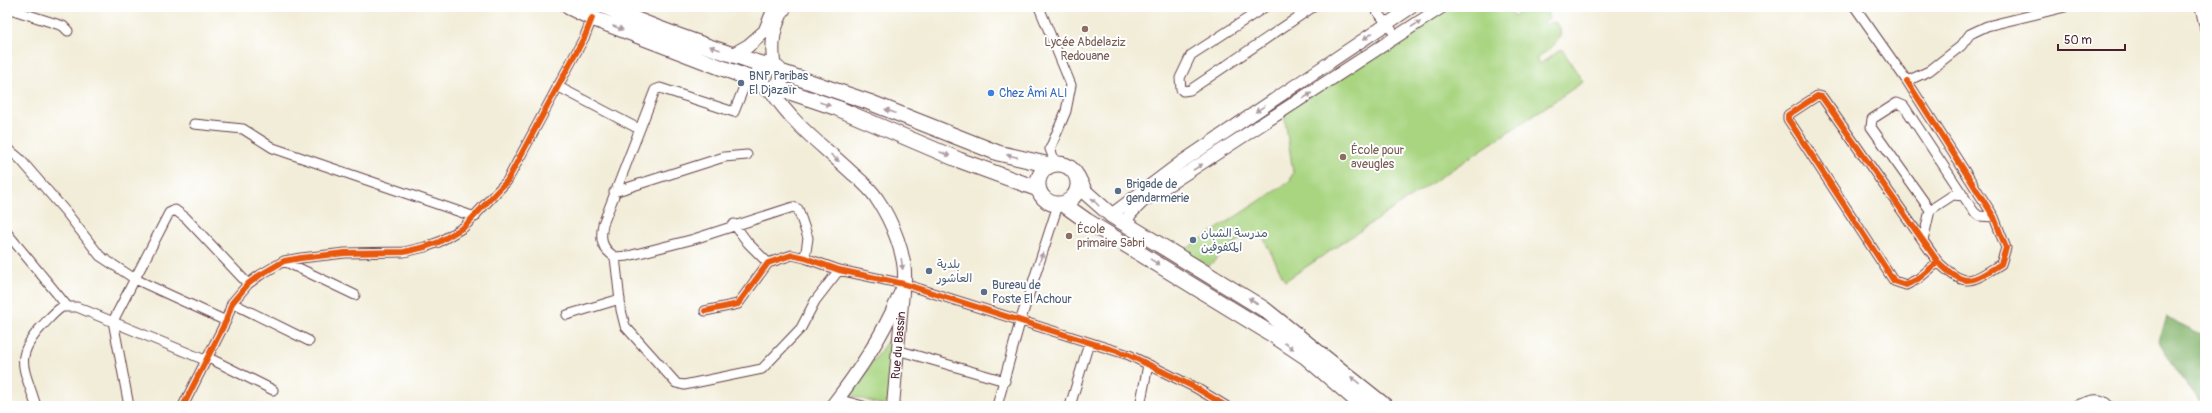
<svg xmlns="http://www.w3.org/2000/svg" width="2212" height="413" font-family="Pangolin,'Playpen Sans Arabic',sans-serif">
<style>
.green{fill:#a9d581;stroke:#7a7a56}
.forest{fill:#86b66f;stroke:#686a4d}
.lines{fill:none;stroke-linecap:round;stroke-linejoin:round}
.minor-casing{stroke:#633e45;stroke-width:11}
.tertiary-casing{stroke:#633e45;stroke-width:14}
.secondary-casing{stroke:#633e45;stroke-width:15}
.primary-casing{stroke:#633e45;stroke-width:17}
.minor{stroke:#fff;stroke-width:9}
.tertiary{stroke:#fff;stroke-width:12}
.secondary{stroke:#fff;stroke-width:13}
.primary{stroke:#fff;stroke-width:15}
.cycleway-casing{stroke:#fff;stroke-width:8}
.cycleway{stroke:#e8590c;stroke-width:6}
.oneway{fill:#ae9aa0}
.education-dot{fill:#8d6e63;stroke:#fff;stroke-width:1.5}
.service-dot{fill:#5c6f8a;stroke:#fff;stroke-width:1.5}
.shop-dot{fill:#3f7fe0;stroke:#fff;stroke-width:1.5}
.labels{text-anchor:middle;stroke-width:4;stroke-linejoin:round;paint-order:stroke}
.education-label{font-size:12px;fill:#785e54;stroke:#fff;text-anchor:start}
.service-label{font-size:12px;fill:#4e5e75;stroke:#fff;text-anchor:start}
.shop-label{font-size:12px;fill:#366cbe;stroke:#fff;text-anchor:start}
.street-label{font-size:12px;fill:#4a1f2b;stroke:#fff}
</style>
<rect width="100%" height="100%" fill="#fff"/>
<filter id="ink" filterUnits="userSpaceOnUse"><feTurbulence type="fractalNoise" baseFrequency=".025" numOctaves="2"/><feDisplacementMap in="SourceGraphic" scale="8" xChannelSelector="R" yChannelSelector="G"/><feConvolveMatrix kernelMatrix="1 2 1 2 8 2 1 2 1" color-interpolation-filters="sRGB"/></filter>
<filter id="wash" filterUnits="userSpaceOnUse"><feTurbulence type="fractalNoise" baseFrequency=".012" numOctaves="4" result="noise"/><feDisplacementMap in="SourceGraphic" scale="16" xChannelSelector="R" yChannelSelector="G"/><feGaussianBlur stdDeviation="0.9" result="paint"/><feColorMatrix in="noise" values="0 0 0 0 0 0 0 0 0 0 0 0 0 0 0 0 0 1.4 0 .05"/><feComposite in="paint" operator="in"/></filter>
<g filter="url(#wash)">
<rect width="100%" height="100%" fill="#f2edd8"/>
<path class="green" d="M1446,7H1515L1510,11L1514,16C1524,8 1533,4 1546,9L1549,18L1544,23L1546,25L1550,22L1556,23C1571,37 1545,52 1536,59L1540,64L1562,49L1583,82L1285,281L1263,237C1244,228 1222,254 1209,266L1183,251L1290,181L1293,172L1284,113Z
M893,333L888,402L882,405L849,395Z"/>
<path class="forest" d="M2166,317L2203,335L2205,338V406H2203L2177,372L2158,340Z"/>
</g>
<g filter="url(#ink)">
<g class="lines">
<defs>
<path id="minor" d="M1039,7L1071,85L1066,111L1050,149L1056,164
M1265,7L1191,55L1180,78L1181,89L1183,91L1190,90L1313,7
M1374,7L1397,37
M1855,7L1907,81L1929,71L1961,46L1970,34L1987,26L2065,7
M2200,7L2205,30
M7,8L63,26L68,31
M748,77L734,112L660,88L655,90L603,224C600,239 601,248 615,257L628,256L694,239L793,207L798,209L808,238L805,258
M1907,81L1994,217L2006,248L2001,264C1971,282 1966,289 1938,262L1822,97L1817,96L1788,115V119L1894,281L1906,285L1918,279L1938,262
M557,86L639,129
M194,124L243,129L273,148L475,217
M7,148L20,159L66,212L100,256L135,279L226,321
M614,192L724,157L747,155
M1930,210L1871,127L1872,119L1897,103L1904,106L1974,212L1979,216L1994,217
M734,224L748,243L768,263
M7,233L67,306
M1923,241L1930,210L1953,195L1964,196
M615,257L621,310L625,326L676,383L684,385L762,369L801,328L815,301L839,270
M284,261L355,295
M232,303L309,341
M705,311L738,304L768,263L792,255L805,258L839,270L904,284L1129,355L1196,388L1226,406
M567,315L620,299
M897,350L1005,381
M207,357L273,390
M837,399L863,406
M36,406C25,368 12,359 42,326C48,320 54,312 62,307H77L205,360
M129,406L113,321L169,213L175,210L186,218L248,284
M183,406L226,321L232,303L248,284L260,275L284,261L301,258L345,253L404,252L425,247L439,242L464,227L507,181L585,36L592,18
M997,406L1020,322L1058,205
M1070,406L1089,343
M1140,406L1148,365
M2075,406C2086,402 2100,394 2109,406"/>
<g id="tertiary">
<path d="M1111,215L1180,163L1412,7"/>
<path d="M1124,224L1131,213L1142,202L1442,7"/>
<path id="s1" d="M893,406L903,292"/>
</g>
<path id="secondary" d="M732,55L748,46L765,31L775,7
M774,66C771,44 773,26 785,7
M770,89C794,126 821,144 852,173C860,180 871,189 877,199C891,219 908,258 904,284C903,289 899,296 897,301C881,338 857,374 832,406"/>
<path id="primary" d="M569,7L592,18L759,82
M606,7C654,28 705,46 755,62C766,66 779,63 782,76C780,85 775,89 766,88L759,82V73L765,66
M781,72L869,102L998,153L1050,165
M775,87L837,108L959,160L1038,189
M1038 184a20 20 0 1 1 40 0a20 20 0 1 1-40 0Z
M1077,176L1085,192L1111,215L1264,309L1385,406
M1063,204L1087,221L1270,333L1306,357L1363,406"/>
</defs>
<use href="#minor" class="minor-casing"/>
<use href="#tertiary" class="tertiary-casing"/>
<use href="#secondary" class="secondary-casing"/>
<use href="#primary" class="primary-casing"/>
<use href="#minor" class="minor"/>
<use href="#tertiary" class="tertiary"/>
<use href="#secondary" class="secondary"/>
<use href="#primary" class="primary"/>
<defs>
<path id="cycleway" d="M1907,81L1994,217L2006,248L2001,264C1971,282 1966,289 1938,262L1822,97L1817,96L1788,115V119L1894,281L1906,285L1918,279L1938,262
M705,311L738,304L768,263L792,255L805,258L839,270L904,284L1129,355L1196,388L1226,406
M183,406L226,321L232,303L248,284L260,275L284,261L301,258L345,253L404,252L425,247L439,242L464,227L507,181L585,36L592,18"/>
</defs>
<use href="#cycleway" class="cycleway-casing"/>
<use href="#cycleway" class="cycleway"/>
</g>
<defs><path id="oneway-solid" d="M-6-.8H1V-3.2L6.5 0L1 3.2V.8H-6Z"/></defs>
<g class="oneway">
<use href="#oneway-solid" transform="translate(1416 24) rotate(-33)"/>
<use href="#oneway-solid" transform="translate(618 28) rotate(21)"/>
<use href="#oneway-solid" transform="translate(1368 36) rotate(146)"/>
<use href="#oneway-solid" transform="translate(715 48) rotate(-160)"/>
<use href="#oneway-solid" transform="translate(1307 96) rotate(-33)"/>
<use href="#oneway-solid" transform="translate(825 104) rotate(19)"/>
<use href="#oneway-solid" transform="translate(1260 109) rotate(146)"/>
<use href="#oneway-solid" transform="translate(890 111) rotate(-159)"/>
<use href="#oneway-solid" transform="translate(945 154) rotate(23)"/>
<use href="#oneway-solid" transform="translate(1012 156) rotate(-167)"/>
<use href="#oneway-solid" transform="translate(835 158) rotate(41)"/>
<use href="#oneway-solid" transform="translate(1198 167) rotate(-33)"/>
<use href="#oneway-solid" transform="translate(1095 202) rotate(-135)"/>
<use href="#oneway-solid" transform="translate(1041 258) rotate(-72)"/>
<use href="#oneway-solid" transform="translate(1155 262) rotate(31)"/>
<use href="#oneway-solid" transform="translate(902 264) rotate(82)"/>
<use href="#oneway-solid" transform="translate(1253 301) rotate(-145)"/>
<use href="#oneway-solid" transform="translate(1289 346) rotate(34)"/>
<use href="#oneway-solid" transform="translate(1355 380) rotate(-141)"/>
</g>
</g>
<g class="education-dot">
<circle cx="1085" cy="29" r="4"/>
<circle cx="1343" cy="157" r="4"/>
<circle cx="1069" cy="236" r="4"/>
</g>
<g class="service-dot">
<circle cx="741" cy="83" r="4"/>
<circle cx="1118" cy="191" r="4"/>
<circle cx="1193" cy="240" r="4"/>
<circle cx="929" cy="271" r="4"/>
<circle cx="984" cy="292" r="4"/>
</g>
<circle class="shop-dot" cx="991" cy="93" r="4"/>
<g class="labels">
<g class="education-label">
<text x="1085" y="46" text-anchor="middle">Lycée Abdelaziz<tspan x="1085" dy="14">Redouane</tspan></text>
<text x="1351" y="154">École pour<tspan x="1351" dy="14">aveugles</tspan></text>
<text x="1077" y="233">École<tspan x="1077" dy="14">primaire Sabri</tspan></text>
</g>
<g class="service-label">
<text x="749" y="80">BNP Paribas<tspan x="749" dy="14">El Djazaïr</tspan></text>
<text x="1126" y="188">Brigade de<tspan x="1126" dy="14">gendarmerie</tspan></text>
<text x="1201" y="237">مدرسة الشبان<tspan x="1201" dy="14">المكفوفين</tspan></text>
<text x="937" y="268">بلدية<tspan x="937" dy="14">العاشور</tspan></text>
<text x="992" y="289">Bureau de<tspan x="992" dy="14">Poste El Achour</tspan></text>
</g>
<g class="shop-label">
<text x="999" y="97">Chez Âmi ALI</text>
</g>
<g class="street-label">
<text dy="4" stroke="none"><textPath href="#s1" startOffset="61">Rue du Bassin</textPath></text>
</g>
</g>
<rect width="2212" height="413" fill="none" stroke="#fff" stroke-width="24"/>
<path d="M2058 44v6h67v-6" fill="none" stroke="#4a1f2b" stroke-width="2"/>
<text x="2064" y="44" font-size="12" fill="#4a1f2b" stroke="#ffffff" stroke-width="3" paint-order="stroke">50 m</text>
</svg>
